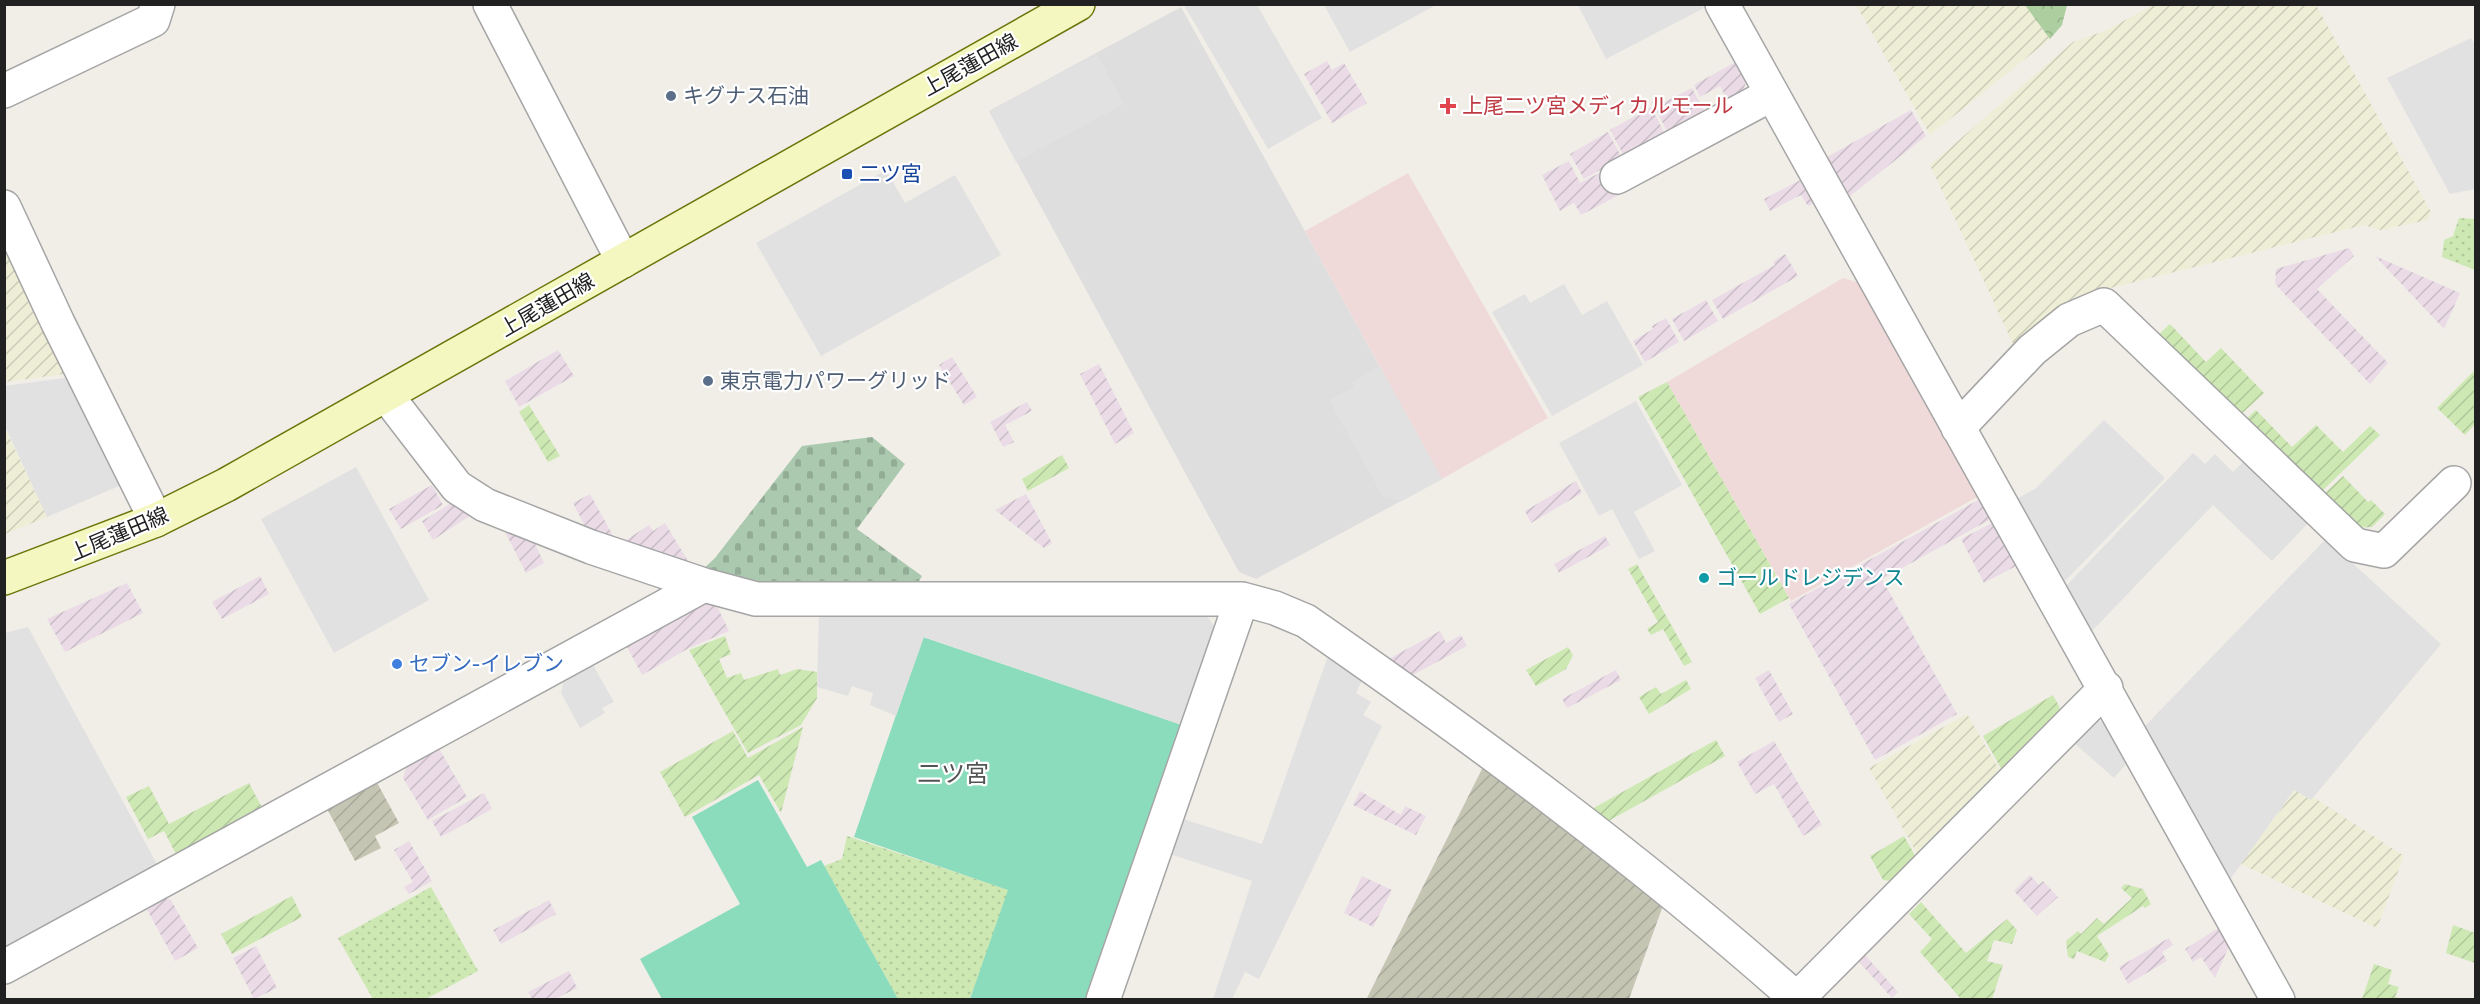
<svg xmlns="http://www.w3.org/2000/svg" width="2480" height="1004" font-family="'Golos Text','Noto Sans JP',sans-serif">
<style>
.residential{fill:#dfdede}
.commercial{fill:#f0dad9}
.industrial{fill:url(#industrial-furrows)}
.construction{fill:url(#construction-furrows)}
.farmland{fill:url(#farmland-furrows)}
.grass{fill:url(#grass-dots)}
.forest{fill:url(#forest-crowns)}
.cemetery{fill:url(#cemetery-stones)}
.garden{fill:url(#garden-furrows)}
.pitch{fill:#8bdcbc}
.parking{fill:#e1e1e1}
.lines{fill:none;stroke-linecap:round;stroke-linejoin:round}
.minor-casing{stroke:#a5a5a5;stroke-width:36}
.secondary-casing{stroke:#6b760a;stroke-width:36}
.minor{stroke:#fff;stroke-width:33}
.secondary{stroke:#f5f7c0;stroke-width:33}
.service-dot{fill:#5c6f8a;stroke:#fff;stroke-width:2}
.health-dot{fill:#e0444e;stroke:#fff;stroke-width:2}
.transit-dot{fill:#1a4fb4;stroke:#fff;stroke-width:2}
.culture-dot{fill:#0f9aa8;stroke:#fff;stroke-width:2}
.shop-dot{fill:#3f7fe0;stroke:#fff;stroke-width:2}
.labels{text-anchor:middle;stroke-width:4.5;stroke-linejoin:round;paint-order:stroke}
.street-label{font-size:21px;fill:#212121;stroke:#fff}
.service-label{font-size:21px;fill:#4e5e75;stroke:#fff;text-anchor:start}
.health-label{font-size:21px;fill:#be3a42;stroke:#fff;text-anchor:start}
.transit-label{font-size:21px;fill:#164399;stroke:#fff;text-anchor:start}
.culture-label{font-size:21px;fill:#0d838f;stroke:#fff;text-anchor:start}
.shop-label{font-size:21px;fill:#366cbe;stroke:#fff;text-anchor:start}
.quarter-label{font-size:24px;fill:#545454;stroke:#fff}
</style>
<defs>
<pattern id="industrial-furrows" width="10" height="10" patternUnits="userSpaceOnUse" patternTransform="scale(1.5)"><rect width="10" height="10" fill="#eadbe7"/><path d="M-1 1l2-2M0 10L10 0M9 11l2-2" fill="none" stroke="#c8bcc6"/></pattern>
<pattern id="construction-furrows" width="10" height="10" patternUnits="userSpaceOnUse" patternTransform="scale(1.5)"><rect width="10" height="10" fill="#c5c5b4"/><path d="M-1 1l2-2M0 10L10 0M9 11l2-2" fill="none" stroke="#a9a99a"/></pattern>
<pattern id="farmland-furrows" width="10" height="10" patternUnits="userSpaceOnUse" patternTransform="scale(1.5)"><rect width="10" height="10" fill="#edeed5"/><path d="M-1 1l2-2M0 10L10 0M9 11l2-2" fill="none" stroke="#cbccb7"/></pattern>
<pattern id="grass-dots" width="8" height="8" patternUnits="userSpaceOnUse" patternTransform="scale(1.5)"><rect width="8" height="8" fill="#cde8b2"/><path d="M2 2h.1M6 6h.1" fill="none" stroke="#b0c799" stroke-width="1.8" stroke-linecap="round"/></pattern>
<pattern id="forest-crowns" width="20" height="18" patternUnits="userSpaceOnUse" patternTransform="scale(1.5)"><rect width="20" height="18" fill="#adce9f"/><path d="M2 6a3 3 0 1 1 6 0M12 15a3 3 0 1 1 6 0" fill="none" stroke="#95b189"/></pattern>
<pattern id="cemetery-stones" width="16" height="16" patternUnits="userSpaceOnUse" patternTransform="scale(1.5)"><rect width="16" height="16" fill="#abc9af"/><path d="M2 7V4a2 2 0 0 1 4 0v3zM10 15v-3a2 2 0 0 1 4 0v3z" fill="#93ac96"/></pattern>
<pattern id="garden-furrows" width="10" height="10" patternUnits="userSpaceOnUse" patternTransform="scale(1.5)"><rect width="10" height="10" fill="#cde8b2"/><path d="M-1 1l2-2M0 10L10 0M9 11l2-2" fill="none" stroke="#b0c799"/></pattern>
</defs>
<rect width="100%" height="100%" fill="#f1eee8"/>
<path class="residential" d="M1181,7L1442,479L1256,579L1239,572L989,111Z"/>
<path class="commercial" d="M1408,173L1548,418L1442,479L1305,231Z
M1843,278L1864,284L1979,496L1791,601L1667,382Z"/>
<path class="industrial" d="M1741,59L1749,74L1743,91L1727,99L1720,86L1700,97L1694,85Z
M1327,61L1332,70L1344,63L1367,103L1332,123L1304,74Z
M1692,88L1704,111L1667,131L1652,102L1662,97L1665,102Z
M1651,107L1665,134L1624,156L1610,130Z
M1911,110L1926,136L1850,196L1827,157Z
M1608,132L1622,158L1584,179L1570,154Z
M1569,161L1580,183L1605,170L1619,195L1581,215L1574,203L1560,211L1542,175Z
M1804,178L1816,202L1808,206L1801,195L1770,211L1764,199Z
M2349,248L2354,256L2317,289L2388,363L2370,384L2275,284L2276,269Z
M1785,254L1798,276L1723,319L1712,300L1775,265L1773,262Z
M2375,256L2460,293L2444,329Z
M1706,300L1718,321L1684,341L1672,319Z
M1666,318L1679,342L1645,362L1633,341L1653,329L1652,326Z
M558,350L574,376L519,407L505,381Z
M952,357L977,397L964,405L939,365Z
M1099,364L1134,433L1115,444L1080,374Z
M1027,402L1032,411L1005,425L1014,442L1003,447L990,422Z
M1576,481L1582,493L1531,523L1525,511Z
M432,485L443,505L401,529L389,509Z
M590,494L616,541L587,530L573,503Z
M1026,494L1052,543L1044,548L995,510Z
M1980,499L1991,519L1882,579L1957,714L1875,760L1789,604Z
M453,502L474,513L433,540L422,521Z
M1994,522L2018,565L1984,583L1961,539Z
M665,523L691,566L623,542L649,525L653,531Z
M504,530L533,539L544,563L526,573Z
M1605,536L1610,545L1559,573L1554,564Z
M260,576L269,594L222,619L212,602Z
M127,583L143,613L65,652L47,619Z
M704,601L715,602L729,631L689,648L642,675L625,643Z
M1440,631L1446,643L1461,635L1467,646L1407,678L1385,661Z
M1616,670L1621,680L1567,708L1562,699Z
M1769,670L1793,714L1779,722L1755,678Z
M1774,741L1822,825L1803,836L1774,784L1755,794L1737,762Z
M437,745L467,797L428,820L403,778L408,762Z
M1360,791L1401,815L1405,806L1426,816L1416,835L1353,805Z
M484,793L492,809L441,837L432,821Z
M409,841L432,881L409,894L404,887L413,882L394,850Z
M2030,875L2039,885L2043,881L2058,897L2037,916L2014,891Z
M1362,876L1392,890L1373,927L1344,913Z
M158,896L171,900L198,948L175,961L144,904Z
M549,900L556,914L501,944L493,930Z
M2220,927L2230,944L2215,978L2201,957L2193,962L2185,949Z
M2169,938L2173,945L2162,952L2167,961L2128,984L2119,967Z
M256,946L277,988L254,999L233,958Z
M1865,955L1898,992L1892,998L1858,961Z
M569,971L577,988L555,999H532L528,992Z"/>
<path class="construction" d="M1485,763L1664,903L1629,999L1366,1000Z
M375,779L399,823L375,836L381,848L355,861L325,805Z"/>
<path class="farmland" d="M1856,5H2025L2050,39L1930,135Z
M2153,5H2316L2431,212L2428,220L2381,230L2364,225L2078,296L2045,317L2015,348L1930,165L2073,42L2107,30Z
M5,239L71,373L5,382Z
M4,426L47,517L5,534H4Z
M1967,714L2002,774L1919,857L1869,768Z
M2295,790L2311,800L2313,797L2404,856L2377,928L2241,864Z"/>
<path class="grass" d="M2459,218L2475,219V270L2442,257L2444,240L2453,236Z
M847,836L1009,890L970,999H898L824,866L842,859Z
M431,887L478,971L426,999H373L338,938Z"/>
<path class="forest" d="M2025,5H2067L2062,25L2050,39Z"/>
<path class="cemetery" d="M872,437L905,464L857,529L922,576L916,586H784L702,570L715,558L802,446Z"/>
<path class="garden" d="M2170,324L2206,362L2221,348L2264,393L2235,420L2156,337Z
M2474,371L2475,424L2465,435L2437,408Z
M1667,382L1789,598L1760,614L1638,397Z
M529,405L560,456L548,462L519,412Z
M2256,410L2292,447L2316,425L2343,452L2370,426L2380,435L2318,495L2244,421Z
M1062,455L1069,468L1028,491L1022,479Z
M2343,476L2368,502L2371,500L2385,514L2372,527L2354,528L2323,495Z
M1637,564L1692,662L1684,666L1663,629L1651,635L1647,629L1658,622L1628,569Z
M725,636L731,654L719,659L727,678L741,673L744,680L778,669L780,675L797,669L817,672V698L801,725L748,753L689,650Z
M1568,647L1573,655L1566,669L1536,686L1526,670Z
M1686,680L1691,689L1649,714L1639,697L1656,687L1661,694Z
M2053,695L2063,714L2003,772L1983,736Z
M803,727L781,813L759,775L685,817L660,772L733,731L748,758Z
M1716,740L1725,756L1605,823L1590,810Z
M249,783L265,813L178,858L164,831L148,839L126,797L149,786L169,824Z
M1904,836L1917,859L1891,881L1883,880L1870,856Z
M2125,884L2143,889L2151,904L2145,908L2143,906L2097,936L2109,955L2105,962L2077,951L2074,959L2068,957L2066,941L2078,931L2081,934L2097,918L2104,924L2132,898L2121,888Z
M292,896L302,917L232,954L221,934Z
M1921,902L1966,953L2007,919L2017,930L2012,944L1994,940L1987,961L2003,965L1992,999H1961L1920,952L1932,939L1909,914Z
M2453,925L2475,933V963L2446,953Z
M2374,964L2392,970L2388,984L2399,987L2395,997L2402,999H2362Z"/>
<path class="pitch" d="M923,637L1182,725L1085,999H970L1008,890L854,837Z
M758,780L807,867L821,860L898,999H662L640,959L740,904L692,817Z"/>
<path class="parking" d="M1600,4H1702L1704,8L1606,59L1578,5Z
M1184,5H1257L1322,118L1268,149Z
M1324,5H1436L1350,52Z
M2471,38L2476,47L2475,189L2450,194L2387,78Z
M1097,54L1124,104L1016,162L989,111Z
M886,170L905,203L955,175L1001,255L821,356L756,243Z
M1564,284L1582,315L1607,301L1643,365L1552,416L1492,312L1525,294L1530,303Z
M1380,366L1442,479L1402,501L1383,497L1329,400L1354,387L1352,382Z
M72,377L126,483L47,517L5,426L4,386Z
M1636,401L1682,485L1634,512L1655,551L1639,559L1612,509L1599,516L1559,443Z
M2104,420L2165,478L2065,581L2016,499L2035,489Z
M2193,453L2205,464L2215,454L2233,472L2244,461L2309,522L2272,561L2213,505L2092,631L2066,586Z
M356,467L429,600L334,653L261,519Z
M2326,539L2441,644L2311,800L2294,790L2229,881L2144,727Z
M819,613L1206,614L1217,631L1182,725L924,637L896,716L870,705L873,693L852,686L848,696L817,687Z
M28,627L158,866L5,949V633Z
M1329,653L1363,678L1356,693L1371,702L1363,715L1382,726L1259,979L1245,972L1232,999H1213L1252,881L1170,854L1183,819L1262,844Z
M590,660L614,702L602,708L605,713L580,728L561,693L565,675Z
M2092,720L2103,722L2126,764L2114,778L2073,742Z"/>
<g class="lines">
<defs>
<path id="minor" d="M490,4L623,261
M1722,4L2278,1000
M4,91L153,20L158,4
M1617,177L1772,94
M4,207L58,323L156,520
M387,396L457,487L485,505L591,547L704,585L756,599H1242L1275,608L1306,621C1476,739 1643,862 1798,1000
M1958,428L2032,350L2069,320L2104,305L2355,545L2384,551L2454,483
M4,967L704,585
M1797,999L2106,688
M1103,1000L1242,599"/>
<path id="secondary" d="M4,578L156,520L226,485L1078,4"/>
</defs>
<use href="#minor" class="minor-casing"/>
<use href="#secondary" class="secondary-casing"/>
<use href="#minor" class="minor"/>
<use href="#secondary" class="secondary"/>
</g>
<g class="service-dot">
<circle cx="671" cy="96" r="6"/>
<circle cx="708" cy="381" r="6"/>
</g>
<path class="health-dot" d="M1445 97h6v6h6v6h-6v6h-6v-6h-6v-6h6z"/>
<rect class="transit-dot" x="841" y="168" width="12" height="12" rx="3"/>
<circle class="culture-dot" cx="1704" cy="578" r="6"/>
<circle class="shop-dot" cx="397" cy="664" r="6"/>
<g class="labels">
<g class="street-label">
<text transform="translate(970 65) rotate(-29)" y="7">上尾蓮田線</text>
<text transform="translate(547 305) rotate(-30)" y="7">上尾蓮田線</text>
<text transform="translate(119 534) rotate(-23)" y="7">上尾蓮田線</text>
</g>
<g class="service-label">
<text x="683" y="103">キグナス石油</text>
<text x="720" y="388">東京電力パワーグリッド</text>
</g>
<g class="health-label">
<text x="1462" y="113">上尾二ツ宮メディカルモール</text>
</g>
<g class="transit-label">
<text x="859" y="181">二ツ宮</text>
</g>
<g class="culture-label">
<text x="1716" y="585">ゴールドレジデンス</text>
</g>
<g class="shop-label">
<text x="409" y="671">セブン-イレブン</text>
</g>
<g class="quarter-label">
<text x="953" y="782">二ツ宮</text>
</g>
</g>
<rect width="2480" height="1004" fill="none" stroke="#212121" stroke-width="12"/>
</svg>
